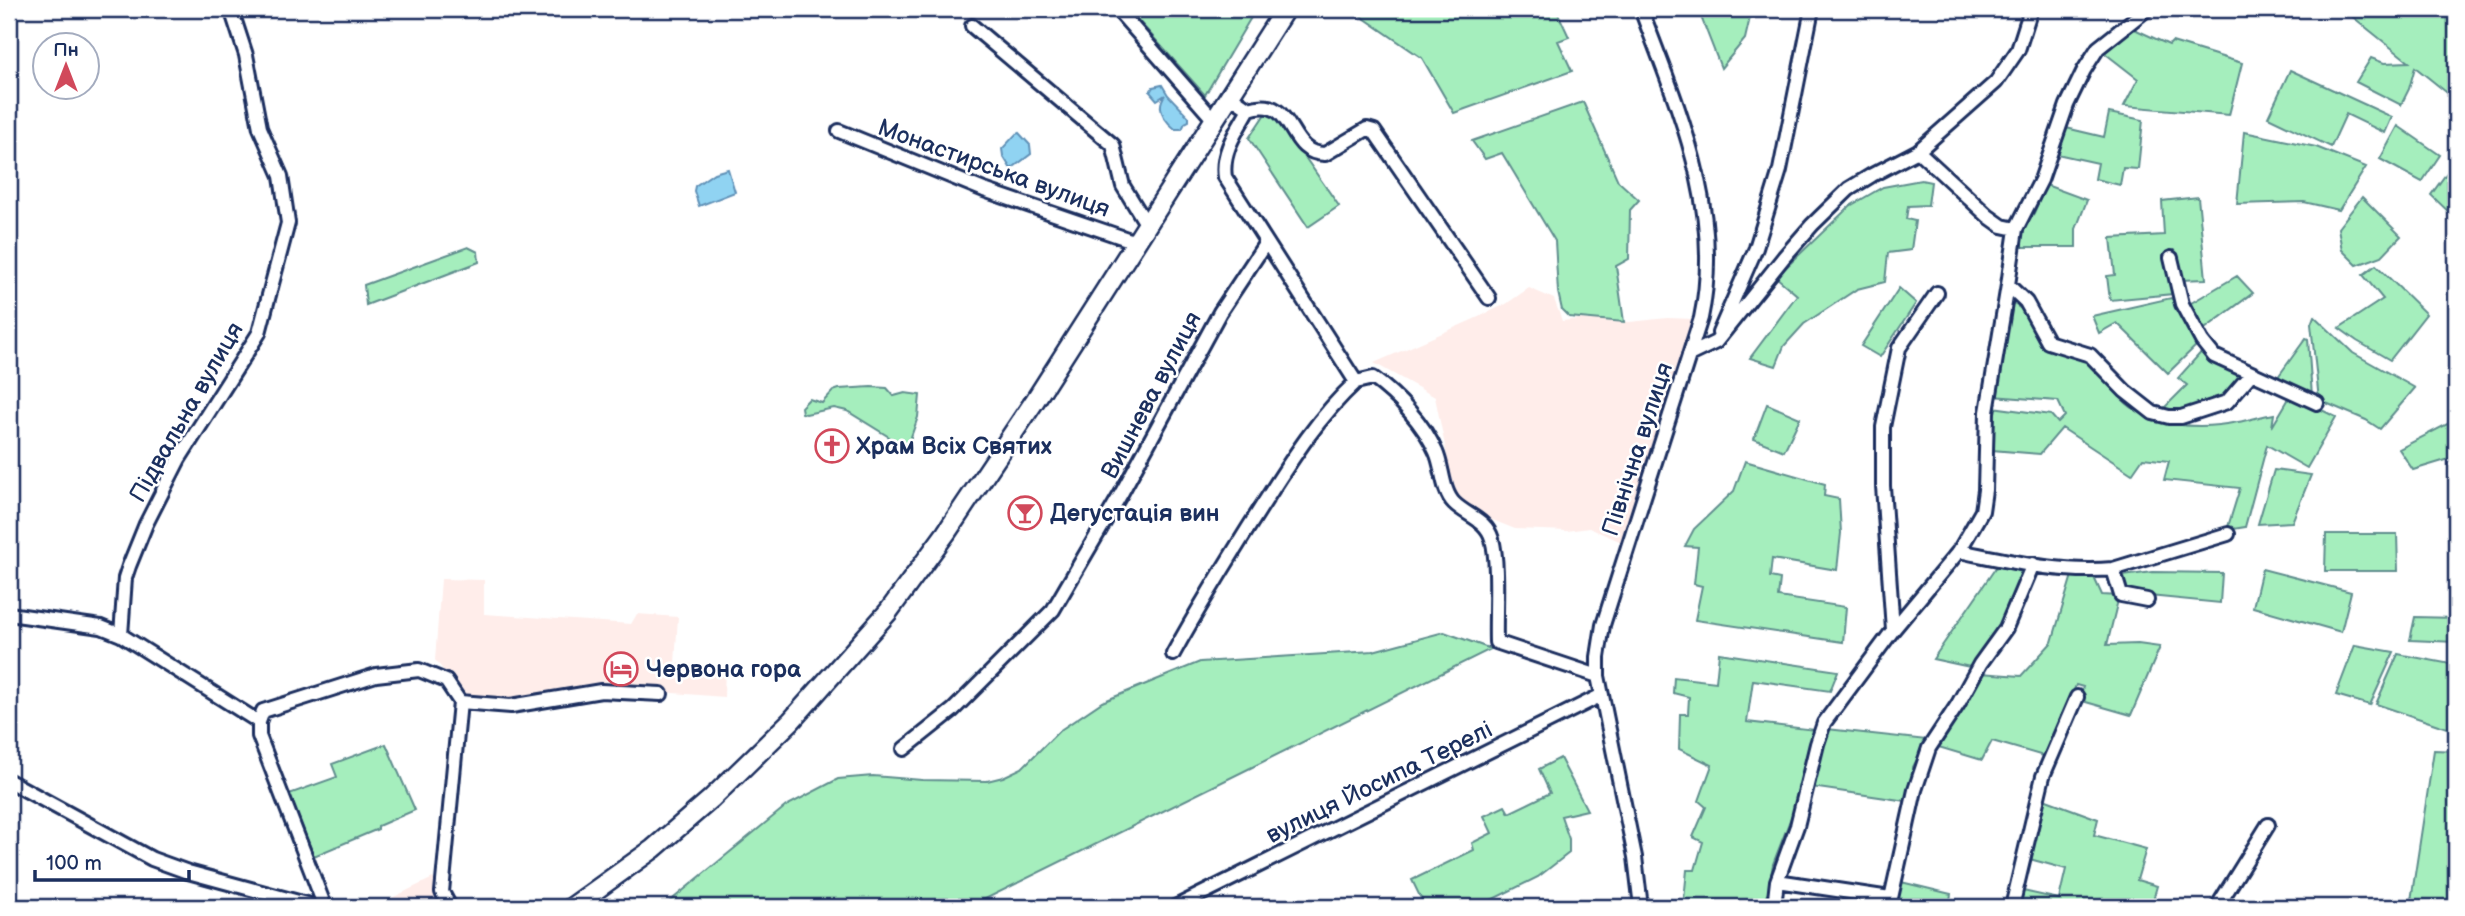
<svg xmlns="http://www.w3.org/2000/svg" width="2465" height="916" font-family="'Balsamiq Sans',sans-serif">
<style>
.built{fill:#ffedea}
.green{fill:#a5eebd;stroke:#608e8e;stroke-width:2}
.water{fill:#90d3f2;stroke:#6191b7;stroke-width:2}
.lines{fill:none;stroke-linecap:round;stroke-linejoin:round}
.minor-casing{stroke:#1b2f5e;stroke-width:18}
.highway-casing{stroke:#1b2f5e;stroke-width:23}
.minor{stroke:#fff;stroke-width:12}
.highway{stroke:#fff;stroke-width:18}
.labels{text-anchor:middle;stroke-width:5;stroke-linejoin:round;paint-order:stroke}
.street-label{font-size:24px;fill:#1b2f5e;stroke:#fff}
.poi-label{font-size:24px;font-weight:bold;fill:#1b2f5e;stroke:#fff;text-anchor:start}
</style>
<rect width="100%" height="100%" fill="#fff"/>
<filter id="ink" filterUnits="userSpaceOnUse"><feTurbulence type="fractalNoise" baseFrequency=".0143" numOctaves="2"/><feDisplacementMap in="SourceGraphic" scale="14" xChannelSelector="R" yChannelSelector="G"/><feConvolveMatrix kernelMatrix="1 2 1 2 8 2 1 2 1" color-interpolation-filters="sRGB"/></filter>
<g filter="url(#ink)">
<path class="built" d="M1529,288L1554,299L1562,321L1581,319L1630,322L1667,318L1694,319L1624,543L1589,528L1567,531L1515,529L1480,515L1458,496L1451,475L1435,397L1374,363L1472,320L1506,304Z
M441,579L484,580V614L631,624L637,614L678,617L675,663L725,666L724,697L585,686L521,701L475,699L461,691L435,660Z
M433,878L448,907H373Z"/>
<path class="green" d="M1128,9H1256L1205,95Z
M1371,9H1556L1569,37L1558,41L1572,71L1454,113L1422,58L1358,14Z
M1698,9H1752L1745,39L1721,68Z
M2343,9H2456V100L2415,67L2409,89L2401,105L2356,82L2371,58L2384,63L2409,62Z
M2130,27L2169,45L2172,42L2242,63L2229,115L2124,106L2138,79L2102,51Z
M2290,70L2392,117L2385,133L2346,114L2331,147L2268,117Z
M1583,102L1618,181L1639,200L1630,210L1629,259L1616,266L1624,322L1569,317L1562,310L1558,292L1555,241L1502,153L1485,159L1472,141Z
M1272,110L1339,206L1308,227L1249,138L1267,111Z
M2109,113L2143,120L2138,169L2123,168L2120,185L2095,179L2098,163L2057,154L2066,128L2104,137Z
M2398,126L2440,155L2422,182L2380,159Z
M2244,132L2316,147L2366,167L2339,210L2304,202L2237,204Z
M2456,160V219L2431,195Z
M1921,180L1931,182L1928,205L1908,206L1906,219L1915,221L1911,250L1888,253L1885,282L1857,289L1804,324L1784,346L1776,366L1750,358L1797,295L1776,277L1850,206L1883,187Z
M2046,185L2087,200L2076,229V247H2022L2020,232L2034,213Z
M2198,197L2206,279L2179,280L2167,255L2173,294L2110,300L2107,276L2115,275L2111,238L2164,235L2162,201Z
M2362,197L2401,236L2382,256L2357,265L2342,250L2338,228Z
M468,247L478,252L479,262L366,305L364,285Z
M2376,265L2426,314L2390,360L2357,341L2339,328L2383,299L2363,275Z
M2237,276L2253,293L2202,331L2186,306Z
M1899,288L1916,303L1880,357L1861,346Z
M2171,298L2183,314L2199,343L2168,373L2117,323L2099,333L2092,316Z
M2014,304L2024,311L2040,344C2054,351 2069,349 2082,354C2094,359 2112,387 2121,398C2149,428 2199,430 2238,422C2250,420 2261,416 2274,414L2272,427L2291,395L2336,417L2307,468L2267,445L2245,527L2227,530L2240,488L2164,480L2169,461L2143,458L2132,474L2062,428L2040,454L1992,450V407L2051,415L2058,423L2065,416L2058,401L1992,396L2011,306Z
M2314,316L2353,353L2415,388L2380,429L2366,420L2319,400L2311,324Z
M2306,338L2308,339L2312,396L2275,381Z
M2204,349L2247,375L2225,399L2183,414L2162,410L2187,385L2178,378Z
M871,387L887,388L894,396L905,393L920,395L918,417L907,448L847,411L834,408L806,414L802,413L801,407L809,399L822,403L833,391L839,389Z
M1767,404L1800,418L1784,451L1754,439Z
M2455,420L2456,457L2413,470L2399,449Z
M1745,461L1825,484L1824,496L1839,499L1841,533L1837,570L1772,559L1770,577L1780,579L1778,597L1846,607L1843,642L1695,620L1702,586L1694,584L1698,547L1685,546L1694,529L1734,491Z
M2274,470L2311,475L2292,522L2258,524Z
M2326,534H2397L2398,571H2325Z
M1999,563L2025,567L2009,612L1975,668L1933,659Z
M2262,569L2351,592L2341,632L2253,607Z
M2073,572L2092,573L2102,595L2119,596L2107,645L2138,644L2160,647L2131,715L2079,700L2083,687L2076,685L2047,757L1992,741L1982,760L1935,746L1980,673L2021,676L2052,642Z
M2153,572L2222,573L2220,603L2139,595L2128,590L2122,582L2123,576Z
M2415,617L2456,618V642L2410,640Z
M1444,632L1491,649L969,907H663L786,806L838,779L873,776L922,780L987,781L1003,777L1022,768L1059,731L1102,702L1200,662L1373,651Z
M2355,645L2394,652L2370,705L2336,695Z
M1719,653L1838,671L1830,691L1753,680L1747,722L1816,730L1802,789L1773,864L1768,893L1763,901L1708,902L1695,907H1651L1650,901L1654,900H1684L1687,870H1695L1703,842L1693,837L1706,807L1699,801L1712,765L1679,749L1680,714H1688L1689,697L1673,693L1674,677L1716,682Z
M2398,654L2456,665V731L2376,704Z
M1827,729L1927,740L1913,767L1907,801L1811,787Z
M386,744L415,810L378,826V829L314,856L289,794L337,777L332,764Z
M2434,750L2456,751V907H2410Z
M1560,758L1587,810L1561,816L1569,839V853L1538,877L1477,907H1425L1412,880L1474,850L1472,843L1492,833L1484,816L1505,806L1509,813L1550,793L1539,769Z
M2041,798L2098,819L2094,835L2146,849L2137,880L2157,886L2151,907H2019L2023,891L2059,899L2066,869L2026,858Z
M1897,881L1951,894L1949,907H1893Z"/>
<path class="water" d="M1162,85L1168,95L1189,117V121L1185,123L1182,129H1175C1163,119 1156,107 1165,95L1157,100L1150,92L1153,87Z
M1019,133L1030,145L1031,154L1011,169L1003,156L1002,149L1016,134Z
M728,169L735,192L699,206L694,191L695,186L714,173Z"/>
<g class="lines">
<defs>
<path id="minor" d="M1117,9L1214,120
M1641,9C1678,108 1724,210 1701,318L1603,625L1598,657V676L1635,857L1641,907
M972,26L1113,145L1123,186L1147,225
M1230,96L1249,109C1296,93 1285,155 1325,154L1367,129L1374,131L1489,298
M839,131L984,190L1136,242
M1918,151L1988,216L2002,226L2016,229L2008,285
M2016,229L2041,180L2067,105L2084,70L2098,48L2147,9
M2171,258L2182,304L2202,341L2214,356L2317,403
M1719,333L1756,248L1780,170L1812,9
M1689,355L1716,342L1784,257L1812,225L1849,189L1872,175L1918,151L1996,82L2018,50L2031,9
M1356,382L1373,378C1398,396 1424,424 1436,452C1443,467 1442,491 1454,503C1467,516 1486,519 1492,539C1499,564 1495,614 1496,642L1598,676
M1959,551L1982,511L1985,490L1987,412L2008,285L2026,302L2048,342L2090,355L2125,391L2153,413L2169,417H2181L2227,402L2251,374
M2113,569L2121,595L2147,600
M9,614L101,627L121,635L259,722L263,711L376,675L419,670L446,681L460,702L511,706L601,691L661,694
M1893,630L1883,486V427L1899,348L1937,293
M121,635L125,578L129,566L146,524L179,459L259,333L288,223L281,176L260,128L246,55L231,9
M1173,654C1201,603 1231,555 1262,506C1290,462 1317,418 1356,382L1225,177C1221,152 1237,130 1249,109
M259,722V736L325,907
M904,749L953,710L1053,610L1122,492L1220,312L1265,244
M9,781L152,859L188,872L317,907
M1777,881L1890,898
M450,907L442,892L460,702
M1175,907L1602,695
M1774,907L1777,881L1797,826L1817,744L1824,723L1893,630L1959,551C2009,561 2061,574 2113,569L2228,534
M1889,907L1915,790L1929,748L1958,704L1980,664L2006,628L2033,564
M2012,907L2043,776L2077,697
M2217,907L2268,825"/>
<path id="highway" d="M572,907L653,849L711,799L791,721L888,612L946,533L1034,402L1285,9"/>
</defs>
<use href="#minor" class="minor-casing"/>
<use href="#highway" class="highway-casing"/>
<use href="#minor" class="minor"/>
<use href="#highway" class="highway"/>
</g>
</g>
<defs>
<symbol id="church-ring" viewBox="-11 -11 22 22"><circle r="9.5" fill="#fff" stroke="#d1495b" stroke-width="1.5"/><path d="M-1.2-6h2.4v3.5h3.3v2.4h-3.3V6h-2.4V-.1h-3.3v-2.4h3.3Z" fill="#d1495b"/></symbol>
<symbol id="bar-ring" viewBox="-11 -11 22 22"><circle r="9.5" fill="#fff" stroke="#d1495b" stroke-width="1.5"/><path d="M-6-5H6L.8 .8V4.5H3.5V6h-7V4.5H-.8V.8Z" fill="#d1495b"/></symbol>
<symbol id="hotel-ring" viewBox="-11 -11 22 22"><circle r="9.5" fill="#fff" stroke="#d1495b" stroke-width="1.5"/><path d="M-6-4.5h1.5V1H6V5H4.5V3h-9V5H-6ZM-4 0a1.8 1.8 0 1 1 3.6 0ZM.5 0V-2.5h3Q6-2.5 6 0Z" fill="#d1495b"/></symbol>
</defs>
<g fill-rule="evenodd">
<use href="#church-ring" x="813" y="427" width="38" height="38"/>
<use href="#bar-ring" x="1006" y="494" width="38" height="38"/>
<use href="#hotel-ring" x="602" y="650" width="38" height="38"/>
</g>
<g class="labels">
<g class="street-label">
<text transform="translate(994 168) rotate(20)" y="8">Монастирська вулиця</text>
<text transform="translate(1151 395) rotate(-62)" y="8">Вишнева вулиця</text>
<text transform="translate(186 412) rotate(-60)" y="8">Підвальна вулиця</text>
<text transform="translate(1637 449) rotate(-72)" y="8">Північна вулиця</text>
<text transform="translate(1379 782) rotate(-26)" y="8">вулиця Йосипа Терелі</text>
</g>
<g class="poi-label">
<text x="856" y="454">Храм Всіх Святих</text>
<text x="1050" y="521">Дегустація вин</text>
<text x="646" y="677">Червона гора</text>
</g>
</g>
<rect width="2465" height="916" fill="none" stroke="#fff" stroke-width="35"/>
<rect x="18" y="18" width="2430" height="881" fill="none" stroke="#1b2f5e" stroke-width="2.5" filter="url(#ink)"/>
<g transform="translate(66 66)"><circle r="33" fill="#ffffff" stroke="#a4acbf" stroke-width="2"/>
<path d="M0-5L12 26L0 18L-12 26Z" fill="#d1495b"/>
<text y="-10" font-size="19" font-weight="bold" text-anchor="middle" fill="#1b2f5e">Пн</text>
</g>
<path d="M35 870v10h154v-10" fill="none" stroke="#1b2f5e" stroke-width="3.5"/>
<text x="46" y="870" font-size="21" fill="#1b2f5e" stroke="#ffffff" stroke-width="5" paint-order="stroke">100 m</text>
</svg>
